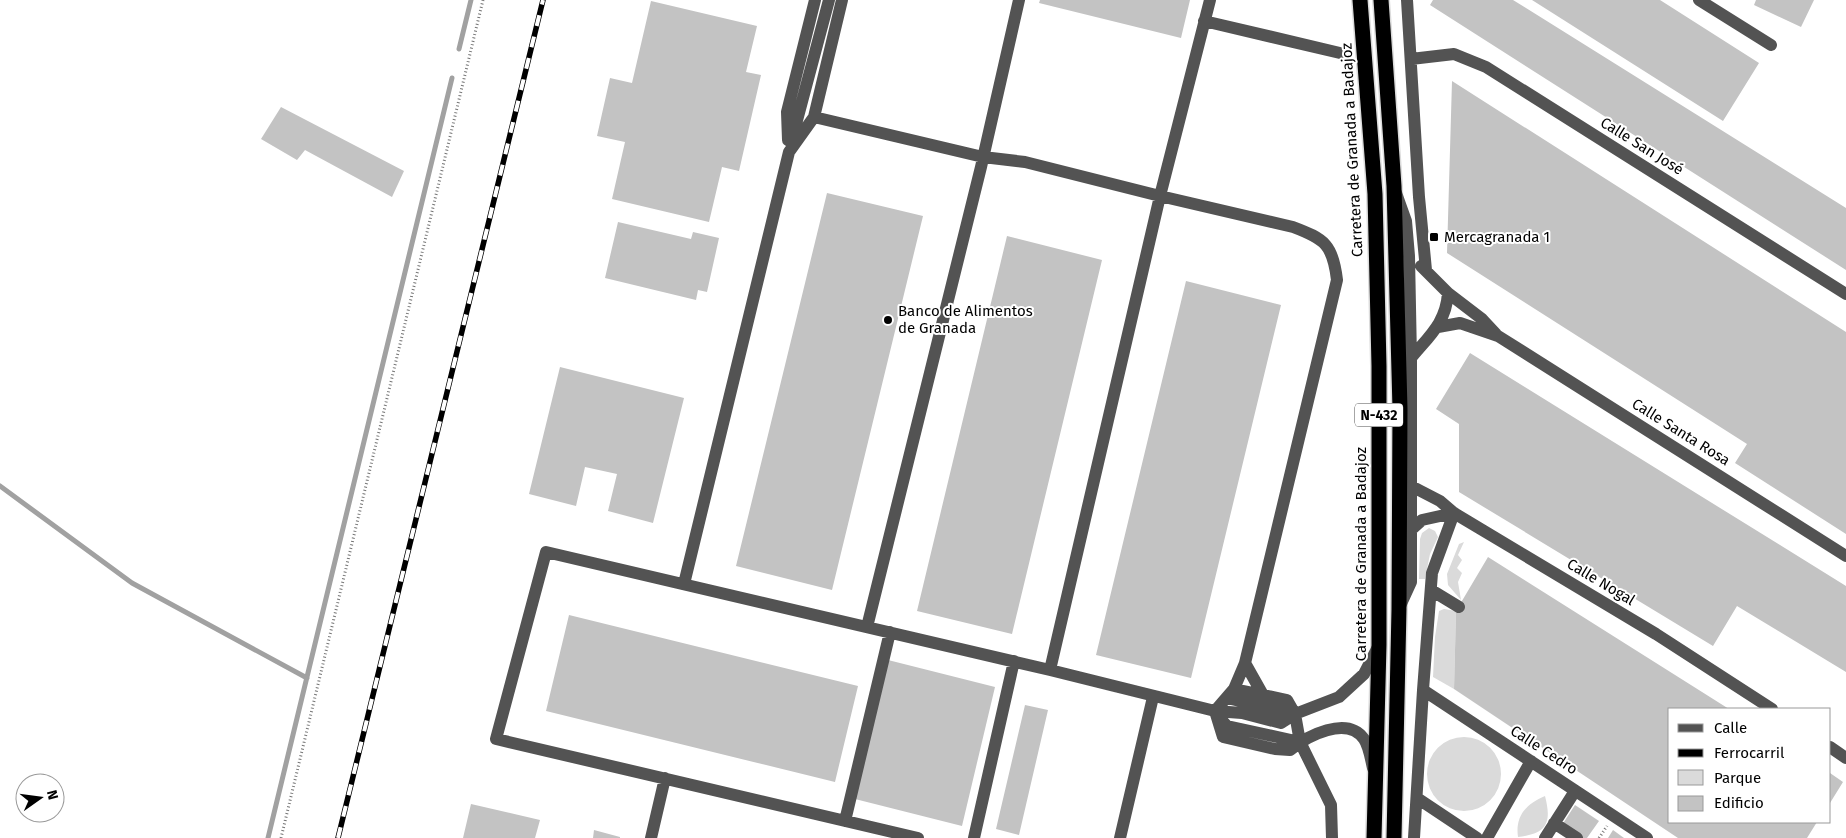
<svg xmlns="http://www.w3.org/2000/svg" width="1846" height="838" font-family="'Fira Sans',sans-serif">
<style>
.green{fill:#dadada}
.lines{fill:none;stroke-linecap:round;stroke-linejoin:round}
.stream{stroke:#a1a1a1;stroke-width:5}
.building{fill:#c3c3c3}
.highway-casing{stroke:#dbdbdb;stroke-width:18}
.path{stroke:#757575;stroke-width:3;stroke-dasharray:1 2.5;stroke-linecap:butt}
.minor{stroke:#535353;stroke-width:12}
.highway{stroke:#000;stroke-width:15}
.rail-casing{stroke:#000;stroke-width:5.5}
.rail{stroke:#fff;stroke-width:4;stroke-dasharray:11;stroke-linecap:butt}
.poi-dot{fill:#000;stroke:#fff;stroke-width:2}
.labels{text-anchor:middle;stroke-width:4;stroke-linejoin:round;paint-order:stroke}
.shield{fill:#fff;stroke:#4c4c4c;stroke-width:1}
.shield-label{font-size:14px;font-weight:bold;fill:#000}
.street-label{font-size:15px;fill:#000;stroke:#fff}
.poi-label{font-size:15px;fill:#000;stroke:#fff;text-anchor:start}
</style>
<rect width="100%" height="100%" fill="#fff"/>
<path class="green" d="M1429,528L1435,531L1438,537L1430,554L1425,579H1419L1420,539L1422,533Z
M1464,542L1458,555L1462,560L1457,568L1462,573L1458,582L1461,600L1448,585L1447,574L1459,544Z
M1444,609L1456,611L1454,689L1433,677L1435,637L1439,611Z
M1427 774a37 37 0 1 1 74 0a37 37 0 1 1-74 0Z
M1545,796C1552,823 1547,834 1518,837C1515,816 1526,804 1545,796Z"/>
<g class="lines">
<path class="stream" d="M459,49L471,0
M0,486L132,583L307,678
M268,838L452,78"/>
</g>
<path class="building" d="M1040,0H1190L1181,38L1039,3Z
M1433,0H1513L1846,208V270L1430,5Z
M1532,0H1660L1759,63L1723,121Z
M1756,0H1814L1801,27L1754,5Z
M651,1L757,26L746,72L761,75L739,171L722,167L709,222L612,199L625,142L597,136L610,78L632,83Z
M1452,81L1846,332V534L1735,463L1747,444L1447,253Z
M281,107L404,171L392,197L305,150L297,160L261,139Z
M827,193L923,216L832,590L736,566Z
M618,222L691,239L693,232L719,238L707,292L698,290L696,300L605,278Z
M1007,236L1102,260L1012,634L917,611Z
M1186,281L1281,305L1191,678L1096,655Z
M1470,353L1846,586V672L1737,606L1713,646L1459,492V424L1436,409Z
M560,367L684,398L653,523L608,511L617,474L585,467L576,506L529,494Z
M1488,557L1729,709H1670V822H1817L1807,838H1678L1454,689L1456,611Z
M569,615L858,686L835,782L546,711Z
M888,660L995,687L962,826L855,799Z
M1025,705L1048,710L1019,835L996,829Z
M1830,773L1843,782L1830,803Z
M471,804L540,820L535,838H463Z
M1575,805L1599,821L1587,838H1581L1562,825Z
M594,830L620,837V838H593Z
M1613,830L1624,838H1608Z"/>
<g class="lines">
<defs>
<path id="highway" d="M1360,0L1375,194L1379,366V645L1374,838
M1381,0L1394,186L1400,409L1399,609L1394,838"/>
</defs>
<use href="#highway" class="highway-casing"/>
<path class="path" d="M281,838L483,0
M1599,838L1607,826"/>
<path class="minor" d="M1407,0L1419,197L1426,270
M1699,0L1771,45
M1204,21L1340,53
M1411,59L1454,54L1486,67L1846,294
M814,117L983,157L1025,162L1160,196L1293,227C1325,239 1333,245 1337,280L1245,663L1234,689L1215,711
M788,140L787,112L815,0
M791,143L829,0
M1396,193L1406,221L1409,256L1411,358V582L1400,606
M1448,293L1482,319L1496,334
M1438,327L1460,323L1498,336L1846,556
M1411,358C1429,336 1446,323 1448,293L1421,266
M1411,486L1440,501L1454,513L1656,634L1772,709
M1412,529L1422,520L1454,513
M684,584L789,152L814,117L842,0
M1431,590L1459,607
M867,627L981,167L1019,0
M1245,663L1263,695
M1050,670L1160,196L1210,0
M1234,689L1287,700L1295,714L1300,742L1331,805L1332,838
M1423,690L1647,838
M1227,698L1295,714
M1215,711L1223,737L1275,749L1290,750C1307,736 1347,715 1364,739C1369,746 1371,760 1373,768
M1217,715L1227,726L1300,742
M1830,747L1846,758
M1417,798L1477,838
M845,821L890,632
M1554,823L1577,838
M651,838L665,778
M918,838L496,739L546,552L1050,670L1215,711L1242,713L1281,723L1295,714L1339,697L1364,674L1379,645
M974,838L1014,661
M1120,838L1153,697
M1414,838L1423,690L1432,573L1454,513
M1487,838L1531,761
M1545,838L1575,791"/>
<use href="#highway" class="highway"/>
<defs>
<path id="rail" d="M338,838L543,0"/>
</defs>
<use href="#rail" class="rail-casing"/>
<use href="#rail" class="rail"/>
</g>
<g class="poi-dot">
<rect x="1429" y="232" width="10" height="10" rx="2.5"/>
<circle cx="888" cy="320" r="5"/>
</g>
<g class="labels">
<rect class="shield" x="1355" y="403.5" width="48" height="23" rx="4"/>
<g class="shield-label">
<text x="1379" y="420">N-432</text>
</g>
<g class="street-label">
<text transform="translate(1642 146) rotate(32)" y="5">Calle San José</text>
<text transform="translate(1352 150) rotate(-93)" y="5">Carretera de Granada a Badajoz</text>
<text transform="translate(1681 432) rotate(32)" y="5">Calle Santa Rosa</text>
<text transform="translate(1361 554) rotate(-90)" y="5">Carretera de Granada a Badajoz</text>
<text transform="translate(1601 582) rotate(31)" y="5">Calle Nogal</text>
<text transform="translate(1544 750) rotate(33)" y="5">Calle Cedro</text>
</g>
<g class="poi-label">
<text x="1444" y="242">Mercagranada 1</text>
<text x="898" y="316">Banco de Alimentos<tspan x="898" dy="17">de Granada</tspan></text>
</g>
</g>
<rect x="1668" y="708" width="162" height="115" fill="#ffffff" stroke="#999999"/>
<rect x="1678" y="724" width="25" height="8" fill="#535353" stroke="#999999"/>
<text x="1714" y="733" font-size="15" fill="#000000">Calle</text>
<rect x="1678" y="749" width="25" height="8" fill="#000000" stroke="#999999"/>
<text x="1714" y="758" font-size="15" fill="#000000">Ferrocarril</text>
<rect x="1678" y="770" width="25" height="15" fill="#dadada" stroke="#999999"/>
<text x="1714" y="783" font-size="15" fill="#000000">Parque</text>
<rect x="1678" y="796" width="25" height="15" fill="#c3c3c3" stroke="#999999"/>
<text x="1714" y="808" font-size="15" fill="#000000">Edificio</text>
<g transform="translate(40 798) rotate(76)"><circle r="24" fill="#ffffff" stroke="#999999"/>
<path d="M0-4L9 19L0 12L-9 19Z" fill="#000000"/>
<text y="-8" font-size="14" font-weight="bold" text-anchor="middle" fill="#000000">N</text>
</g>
</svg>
